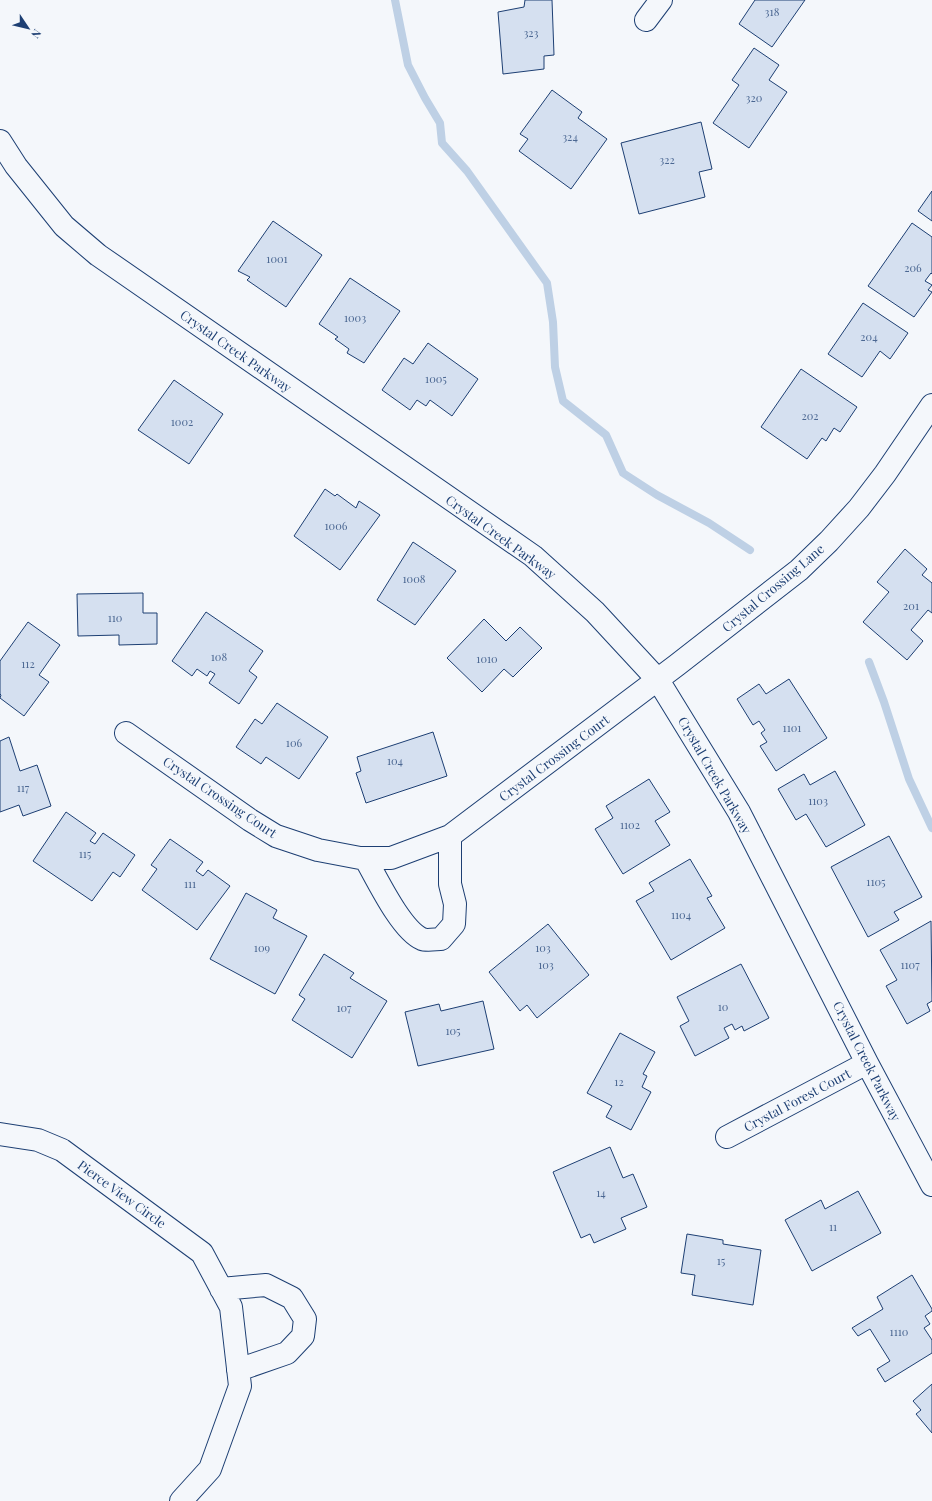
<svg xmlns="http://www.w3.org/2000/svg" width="932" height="1501" font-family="'Playfair Display',serif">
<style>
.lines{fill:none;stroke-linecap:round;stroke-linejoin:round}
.stream{stroke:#bed0e5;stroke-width:8}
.building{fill:#d5e0f0;stroke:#1d3f73}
.minor-casing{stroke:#1d3f73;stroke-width:24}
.minor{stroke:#f4f7fb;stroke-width:22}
.labels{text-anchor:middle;stroke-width:3;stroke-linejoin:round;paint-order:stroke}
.number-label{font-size:11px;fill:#4b6792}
.street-label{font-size:13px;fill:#1d3f73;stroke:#f4f7fb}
</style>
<rect width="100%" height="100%" fill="#f4f7fb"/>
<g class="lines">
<path class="stream" d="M395,0L408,65L425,98L440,123L442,143L467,171L547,283L553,322L555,367L563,401L606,435L623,473L657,495L709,523L750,550
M869,662L884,702L909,779L932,828"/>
</g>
<path class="building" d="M525,0H552L554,55L544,56V69L503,74L498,12L524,7Z
M755,0H805L772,47L739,24Z
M754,48L779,65L769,80L787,92L749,148L713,123L739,85L732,80Z
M552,90L582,112L578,118L607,139L571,189L519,151L528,139L520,134Z
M701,122L712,169L699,172L705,197L639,214L621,143Z
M932,191V221L918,211Z
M273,221L322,255L286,307L247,280L250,277L238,271Z
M912,223L932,237V274L931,273L925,281L932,285L928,290L932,292L914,317L868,286Z
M350,278L400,311L364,363L347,353L349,349L335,339L338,337L319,324Z
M863,303L908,333L890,359L880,351L862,377L828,354Z
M428,343L478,379L452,416L430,400L426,406L417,400L410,410L382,390L404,358L413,364Z
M801,369L857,407L840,432L834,428L826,441L822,438L807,459L761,427Z
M174,380L223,414L189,464L138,430Z
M325,489L335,496L337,494L356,508L359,501L380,515L340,570L294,536Z
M413,542L456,571L415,625L377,600Z
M905,549L927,569L922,575L932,583V613L928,610L911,630L923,641L907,660L863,622L889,592L877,582Z
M143,593V613H157V644L119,645V635L78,636L77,594Z
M206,612L263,651L249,671L257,677L239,704L209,683L215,674L210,671L207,676L197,669L192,676L172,661Z
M484,619L506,641L520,627L542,648L513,677L504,669L482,692L447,658Z
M28,622L60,645L39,675L49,682L24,716L0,698L1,695L0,694V661Z
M789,679L827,738L776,771L760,746L767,742L761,733L765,730L759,721L753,725L737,699L759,684L766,694Z
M277,703L328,737L299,779L266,757L261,764L236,747L255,719L262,724Z
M433,732L447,776L366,803L356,773L361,771L357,757Z
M9,737L20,771L37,765L51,806L23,816L19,805L0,812V741Z
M835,771L865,825L826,847L806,814L796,820L778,789L804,774L810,785Z
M649,779L670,812L655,821L670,845L623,874L595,829L613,818L606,806Z
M66,812L96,833L90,841L95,844L103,833L135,855L120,877L113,872L92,901L33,861Z
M889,836L922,897L894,912L899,920L868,937L831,867Z
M170,839L203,862L196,871L203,876L208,870L230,886L197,930L142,890L157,869L151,865Z
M690,859L712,896L707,898L725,928L671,960L636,901L654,891L649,883Z
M246,893L277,910L273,918L307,936L275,994L210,959Z
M931,921L932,1001L927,1004L930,1011L907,1024L886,986L897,980L880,950Z
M548,924L589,975L537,1018L527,1005L520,1011L489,972Z
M324,954L354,973L350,978L387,1001L352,1058L292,1020L305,999L299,995Z
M741,964L769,1018L744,1031L742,1026L735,1030L732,1024L724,1028L729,1038L695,1056L680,1026L689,1021L677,997Z
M483,1001L494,1049L418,1066L405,1012L439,1004L441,1011Z
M620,1033L655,1052L643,1074L647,1076L642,1087L651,1092L631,1130L606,1117L612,1106L587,1093Z
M610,1147L623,1178L633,1174L647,1207L621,1218L626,1229L594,1243L590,1234L581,1238L553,1172Z
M858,1191L881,1233L812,1271L785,1220L821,1200L825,1209Z
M687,1234L723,1240V1244L761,1250L753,1305L692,1295L695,1275L681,1273Z
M912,1275L932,1309V1311L925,1316L930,1324L924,1328L932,1340V1353L885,1382L877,1369L890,1361L870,1329L858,1336L852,1328L883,1309L877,1297Z
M932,1384V1433L916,1414L921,1410L913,1401Z"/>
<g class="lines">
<defs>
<path id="minor" d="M646,20L661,0
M0,141L16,166L64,226L98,255L533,556L595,612L658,680L739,812L867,1063L932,1185
M126,733L250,820L276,836L318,850L360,858H391L450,836L677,665L799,570L829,541L859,508L885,474L932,405
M365,858C377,879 401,930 422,939C427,941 436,939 441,939L454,924L455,904L450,884V836
M0,1134L38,1140L62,1150L202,1253L231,1307L240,1386L210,1469L181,1501
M727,1137L867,1063
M221,1289L266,1285L292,1298L305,1319L303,1336L287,1353L238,1370"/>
</defs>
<use href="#minor" class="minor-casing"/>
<use href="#minor" class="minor"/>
</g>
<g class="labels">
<g class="number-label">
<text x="772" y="16">318</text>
<text x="531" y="37">323</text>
<text x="754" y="102">320</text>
<text x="570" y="141">324</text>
<text x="667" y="164">322</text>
<text x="277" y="263">1001</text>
<text x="913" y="272">206</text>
<text x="355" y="322">1003</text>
<text x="869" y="341">204</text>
<text x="436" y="383">1005</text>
<text x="810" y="420">202</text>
<text x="182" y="426">1002</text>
<text x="336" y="530">1006</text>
<text x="414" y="583">1008</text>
<text x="911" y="610">201</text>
<text x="115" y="622">110</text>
<text x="219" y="661">108</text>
<text x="487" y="663">1010</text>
<text x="28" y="668">112</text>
<text x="792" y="732">1101</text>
<text x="294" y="747">106</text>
<text x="395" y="765">104</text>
<text x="23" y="792">117</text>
<text x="818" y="805">1103</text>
<text x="630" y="829">1102</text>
<text x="85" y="858">115</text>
<text x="876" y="886">1105</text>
<text x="190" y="888">111</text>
<text x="681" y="919">1104</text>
<text x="262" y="952">109</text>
<text x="543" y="952">103</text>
<text x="546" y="969">103</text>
<text x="910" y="969">1107</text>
<text x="723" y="1011">10</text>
<text x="344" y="1012">107</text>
<text x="453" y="1035">105</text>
<text x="619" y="1086">12</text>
<text x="601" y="1197">14</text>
<text x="833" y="1231">11</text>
<text x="721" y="1265">15</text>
<text x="899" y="1336">1110</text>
</g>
<g class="street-label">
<text transform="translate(236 351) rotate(35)" y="5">Crystal Creek Parkway</text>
<text transform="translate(501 537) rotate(36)" y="5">Crystal Creek Parkway</text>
<text transform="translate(773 588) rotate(-40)" y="5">Crystal Crossing Lane</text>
<text transform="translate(554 758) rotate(-37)" y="5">Crystal Crossing Court</text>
<text transform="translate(715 775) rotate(60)" y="5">Crystal Creek Parkway</text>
<text transform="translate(220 797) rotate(34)" y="5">Crystal Crossing Court</text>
<text transform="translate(867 1061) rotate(63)" y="5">Crystal Creek Parkway</text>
<text transform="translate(797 1100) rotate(-28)" y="5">Crystal Forest Court</text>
<text transform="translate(122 1194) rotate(36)" y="5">Pierce View Circle</text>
</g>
</g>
<g transform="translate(28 28) rotate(125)" stroke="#f4f7fb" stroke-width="3" paint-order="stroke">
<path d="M0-3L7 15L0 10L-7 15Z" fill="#1d3f73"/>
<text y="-6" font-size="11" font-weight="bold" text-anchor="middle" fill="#1d3f73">N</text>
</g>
</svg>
